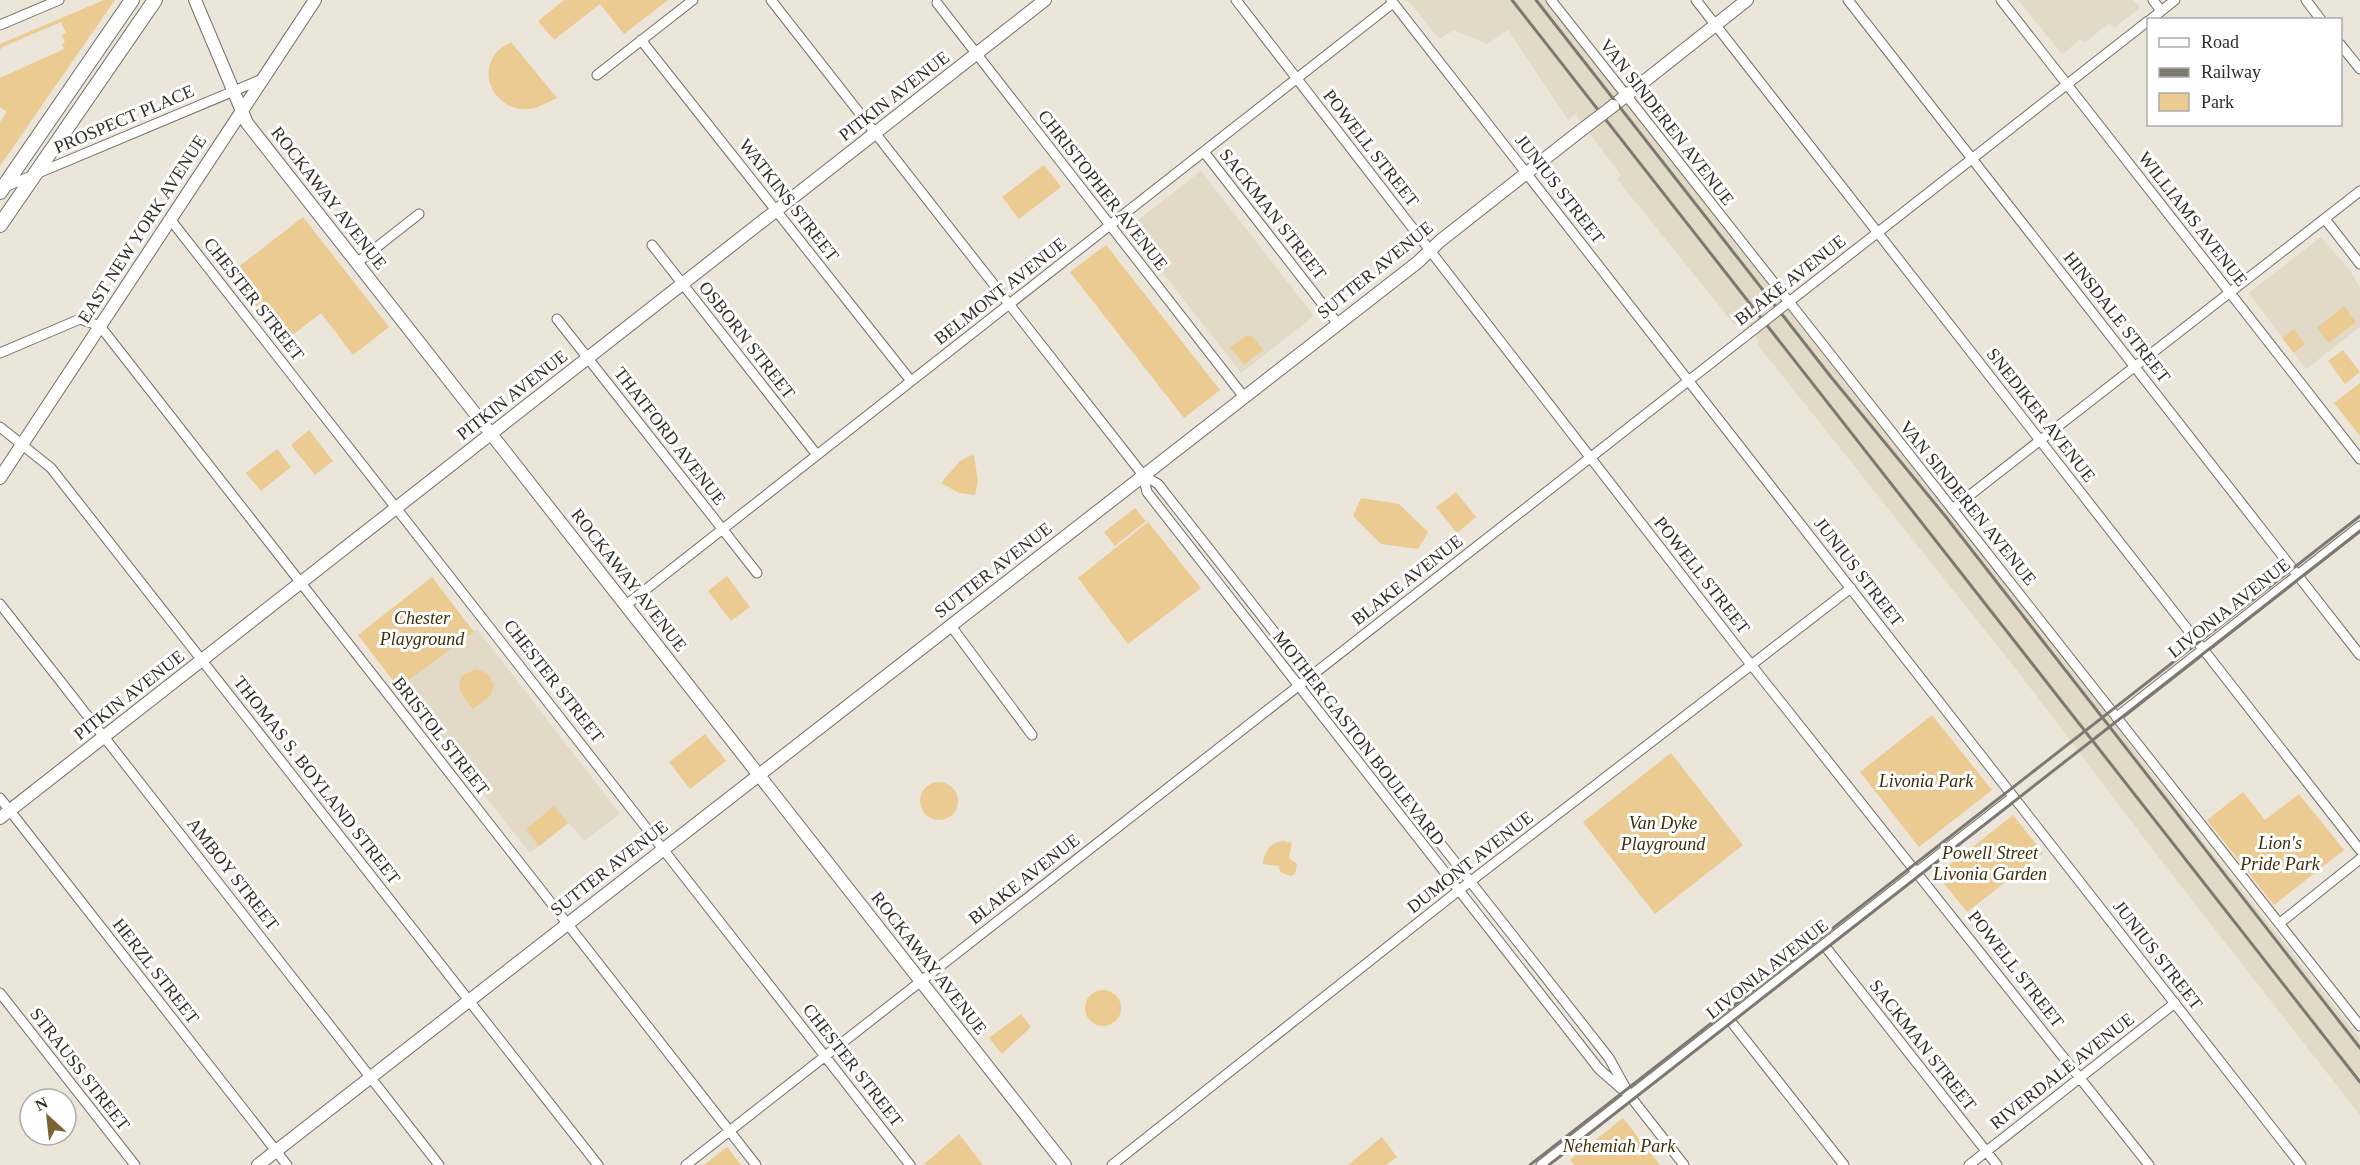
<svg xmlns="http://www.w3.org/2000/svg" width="2360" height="1165" font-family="Georgia,serif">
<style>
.built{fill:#e2d9c7}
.green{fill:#ebcb91}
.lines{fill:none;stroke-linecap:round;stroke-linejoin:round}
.street-casing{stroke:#746e65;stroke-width:11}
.secondary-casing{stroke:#746e65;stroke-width:14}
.primary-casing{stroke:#746e65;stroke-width:16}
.street{stroke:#fff;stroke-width:9}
.secondary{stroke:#fff;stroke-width:12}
.primary{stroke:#fff;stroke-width:14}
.rail{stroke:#7c7972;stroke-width:3}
.street-bridge-casing{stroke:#746e65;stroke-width:11;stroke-linecap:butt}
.secondary-bridge-casing{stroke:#746e65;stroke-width:14;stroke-linecap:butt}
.street-bridge{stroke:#fff;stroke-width:9}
.secondary-bridge{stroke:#fff;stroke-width:12}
.labels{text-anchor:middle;stroke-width:6;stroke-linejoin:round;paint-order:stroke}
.street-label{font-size:18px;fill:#302e2a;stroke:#fff}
.park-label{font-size:18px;font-style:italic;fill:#3f2e08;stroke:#fff}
</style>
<rect width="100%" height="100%" fill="#ebe5da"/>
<path class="built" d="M1408,0H1547L1853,392L2013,590L2200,837L2360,1039V1115L2160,859L2016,669L1757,344L1760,342L1741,317L1734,324L1617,179L1621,175L1575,114L1568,120L1508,30L1487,44L1454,30L1439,39Z
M2018,0H2133L2140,8L2114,28L2110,23L2085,42L2081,39L2062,54Z
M1201,171L1314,316L1241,373L1128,228Z
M2321,237L2351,272L2360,288V327L2306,369L2249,293Z
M477,629L620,814L584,841L569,823L530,853L404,693L407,691L402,685Z"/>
<path class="green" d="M104,0H115L0,166V122L7,112L0,107V78L64,49L62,44L65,43L62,35L66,33L61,22L2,47L0,50V44Z
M564,0H668L624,34L600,4L554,40L538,21Z
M511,42L557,98C546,103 533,111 521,109C495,106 478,76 496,53C499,49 506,45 511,42Z
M1044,165L1061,187L1019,219L1002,197Z
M303,217L389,327L353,355L321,313L281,344L228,275Z
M1106,245L1220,390L1184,418L1070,272Z
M2344,306L2356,322L2329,343L2317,328Z
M2294,329L2305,344L2294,353L2282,338Z
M1246,336L1253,337L1263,350L1244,365L1230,347Z
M2343,350L2360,372L2345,384L2328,361Z
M2360,383V436L2334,403Z
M309,430L333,461L315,475L291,445Z
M277,449L291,467L261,491L246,473Z
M972,455L974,456L978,481L975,495L959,493L941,483L960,461Z
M1456,492L1476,517L1457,533L1436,507Z
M1361,498L1399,504L1428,532L1418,549L1381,544L1353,516Z
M1135,508L1146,521L1115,546L1104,532Z
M1148,522L1201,588L1128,644L1078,578Z
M727,576L750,607L731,621L708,591Z
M432,577L474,632L402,685L398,680L394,682L358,635Z
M477,669L488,674L494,685L490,696L473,709C464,698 453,688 464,674Z
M1932,715L1992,790L1919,847L1860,772Z
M705,734L726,761L690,789L669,762Z
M1671,753L1743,845L1655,914L1583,822Z
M920 801a19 19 0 1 1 38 0a19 19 0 1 1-38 0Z
M2243,792L2265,820L2299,794L2344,850L2274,905L2207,820Z
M554,806L568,823L539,846L526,829Z
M2013,815L2043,853L1967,912L1937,875Z
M1283,841L1292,843L1289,858L1297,864L1295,874L1291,876L1280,872L1279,866L1263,864C1264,851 1270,843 1283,841Z
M1085 1008a18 18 0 1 1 36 0a18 18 0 1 1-36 0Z
M1021,1014L1031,1027L1002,1054L989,1038Z
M1623,1118L1660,1165H1574L1570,1160Z
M959,1134L983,1165H926L924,1164Z
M1382,1137L1397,1157L1386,1165H1348Z
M727,1147L741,1165H704Z"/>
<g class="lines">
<defs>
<path id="street" d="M771,0L1143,475L1158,484L1609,1058L1630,1096L1684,1165
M1236,0L1741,652L2149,1165
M1391,0L2301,1165
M1551,0C1820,343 2092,683 2360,1026
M1696,0L2360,850
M1848,0L2360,655
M2001,0L2360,459
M2153,0L2161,11
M2306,0L2321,20
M937,3L1244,397
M2150,20L2175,0
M0,25L59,0
M641,40L911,381
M2340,44L2360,69
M597,75L693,0
M1204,152L1338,324
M5,187L260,80
M170,219L910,1165
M2325,219L2360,264
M652,245L817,455
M358,262L419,214
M1785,305L2148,21
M557,319L757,573
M0,353L80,319L100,326L756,1165
M0,427L51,468L598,1165
M1143,475L1147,492L1599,1069L1624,1091
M1952,509L2360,191
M0,604L439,1165
M626,605L1393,3
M951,626L1032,735
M2118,716L2360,526
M0,798L287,1165
M2280,923L2360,859
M1824,945L1997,1165
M0,993L135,1165
M1729,1019L1844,1165
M686,1165L1747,335
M1112,1165L1458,891L1851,588
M1541,1165L2013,797
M1969,1165L2175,1003"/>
<path id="secondary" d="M195,0L247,123L1065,1165
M1613,106L1747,0
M0,478L315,0
M0,818L1045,0
M258,1165L1418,262L1440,241L1575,135"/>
<path id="primary" d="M0,192L132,0
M0,225L155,0"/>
</defs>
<use href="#street" class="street-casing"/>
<use href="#secondary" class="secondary-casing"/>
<use href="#primary" class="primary-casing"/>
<use href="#street" class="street"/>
<use href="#secondary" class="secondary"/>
<use href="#primary" class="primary"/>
<path class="rail" d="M1512,0L2360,1082
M1536,0L1831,377L1946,517L2360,1048
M1530,1165L2360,516
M1549,1165L2360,531"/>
<defs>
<path id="street-bridge" d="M1747,335L1785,305"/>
<path id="secondary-bridge" d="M1575,135L1613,106"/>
</defs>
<use href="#street-bridge" class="street-bridge-casing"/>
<use href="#secondary-bridge" class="secondary-bridge-casing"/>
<use href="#street-bridge" class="street-bridge"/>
<use href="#secondary-bridge" class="secondary-bridge"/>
</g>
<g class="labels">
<g class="street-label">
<text transform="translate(894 96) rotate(-38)" y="6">PITKIN AVENUE</text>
<text transform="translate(124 119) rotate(-23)" y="6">PROSPECT PLACE</text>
<text transform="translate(1667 122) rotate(52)" y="6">VAN SINDEREN AVENUE</text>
<text transform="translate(1371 148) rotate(52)" y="6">POWELL STREET</text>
<text transform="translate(1560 189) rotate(52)" y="6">JUNIUS STREET</text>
<text transform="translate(1103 190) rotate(52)" y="6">CHRISTOPHER AVENUE</text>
<text transform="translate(329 198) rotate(52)" y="6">ROCKAWAY AVENUE</text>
<text transform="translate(789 200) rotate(52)" y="6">WATKINS STREET</text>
<text transform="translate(1273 214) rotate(52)" y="6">SACKMAN STREET</text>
<text transform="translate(2193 219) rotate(52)" y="6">WILLIAMS AVENUE</text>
<text transform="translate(142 229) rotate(-57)" y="6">EAST NEW YORK AVENUE</text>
<text transform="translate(1375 270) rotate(-39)" y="6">SUTTER AVENUE</text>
<text transform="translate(1790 280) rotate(-38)" y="6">BLAKE AVENUE</text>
<text transform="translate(1000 291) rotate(-38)" y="6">BELMONT AVENUE</text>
<text transform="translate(254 299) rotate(52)" y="6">CHESTER STREET</text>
<text transform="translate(2117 317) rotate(52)" y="6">HINSDALE STREET</text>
<text transform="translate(747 340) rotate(52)" y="6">OSBORN STREET</text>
<text transform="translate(512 395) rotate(-38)" y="6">PITKIN AVENUE</text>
<text transform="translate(2041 415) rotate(52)" y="6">SNEDIKER AVENUE</text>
<text transform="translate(670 436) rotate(52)" y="6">THATFORD AVENUE</text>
<text transform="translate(1968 503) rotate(51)" y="6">VAN SINDEREN AVENUE</text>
<text transform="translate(993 570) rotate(-38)" y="6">SUTTER AVENUE</text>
<text transform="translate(1859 572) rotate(52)" y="6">JUNIUS STREET</text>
<text transform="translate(1702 575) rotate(52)" y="6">POWELL STREET</text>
<text transform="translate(629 580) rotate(52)" y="6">ROCKAWAY AVENUE</text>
<text transform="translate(1407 580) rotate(-38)" y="6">BLAKE AVENUE</text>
<text transform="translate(2229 608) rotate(-38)" y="6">LIVONIA AVENUE</text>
<text transform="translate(554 681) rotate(52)" y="6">CHESTER STREET</text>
<text transform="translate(129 695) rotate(-38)" y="6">PITKIN AVENUE</text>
<text transform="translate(441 736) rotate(52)" y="6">BRISTOL STREET</text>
<text transform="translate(1359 738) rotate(52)" y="6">MOTHER GASTON BOULEVARD</text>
<text transform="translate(317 780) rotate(52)" y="6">THOMAS S. BOYLAND STREET</text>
<text transform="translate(1470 862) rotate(-38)" y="6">DUMONT AVENUE</text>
<text transform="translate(609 868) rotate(-38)" y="6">SUTTER AVENUE</text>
<text transform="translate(233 874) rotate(52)" y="6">AMBOY STREET</text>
<text transform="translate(1024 879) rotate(-38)" y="6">BLAKE AVENUE</text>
<text transform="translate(2158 955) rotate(52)" y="6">JUNIUS STREET</text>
<text transform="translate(929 963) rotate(52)" y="6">ROCKAWAY AVENUE</text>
<text transform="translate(1767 969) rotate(-38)" y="6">LIVONIA AVENUE</text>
<text transform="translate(2016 969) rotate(52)" y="6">POWELL STREET</text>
<text transform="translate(156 971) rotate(52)" y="6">HERZL STREET</text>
<text transform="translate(1923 1045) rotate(52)" y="6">SACKMAN STREET</text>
<text transform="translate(853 1065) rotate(52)" y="6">CHESTER STREET</text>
<text transform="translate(80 1069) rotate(52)" y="6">STRAUSS STREET</text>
<text transform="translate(2062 1071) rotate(-38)" y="6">RIVERDALE AVENUE</text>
</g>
<g class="park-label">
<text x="422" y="624">Chester<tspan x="422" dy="21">Playground</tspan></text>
<text x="1926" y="787">Livonia Park</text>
<text x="1663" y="829">Van Dyke<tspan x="1663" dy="21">Playground</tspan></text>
<text x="2280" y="849">Lion's<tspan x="2280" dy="21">Pride Park</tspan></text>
<text x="1990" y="859">Powell Street<tspan x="1990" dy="21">Livonia Garden</tspan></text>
<text x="1619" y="1152">Nehemiah Park</text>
</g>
</g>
<rect x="2147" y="18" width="195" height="108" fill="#ffffff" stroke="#acabaa" stroke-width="1.5"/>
<rect x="2159" y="38" width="30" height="9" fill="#ffffff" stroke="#acabaa" stroke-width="1.5"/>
<text x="2201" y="48" font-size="18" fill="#302e2a">Road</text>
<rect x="2159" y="68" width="30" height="9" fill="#7c7972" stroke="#acabaa" stroke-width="1.5"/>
<text x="2201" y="78" font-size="18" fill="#302e2a">Railway</text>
<rect x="2159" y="93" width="30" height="18" fill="#ebcb91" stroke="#acabaa" stroke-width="1.5"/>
<text x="2201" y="108" font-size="18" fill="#302e2a">Park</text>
<g transform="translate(48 1117) rotate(333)"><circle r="28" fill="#ffffff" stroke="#acabaa" stroke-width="1.5"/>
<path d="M0-4.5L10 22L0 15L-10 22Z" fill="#7c6334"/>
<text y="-9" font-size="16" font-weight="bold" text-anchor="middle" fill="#302e2a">N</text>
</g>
</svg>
